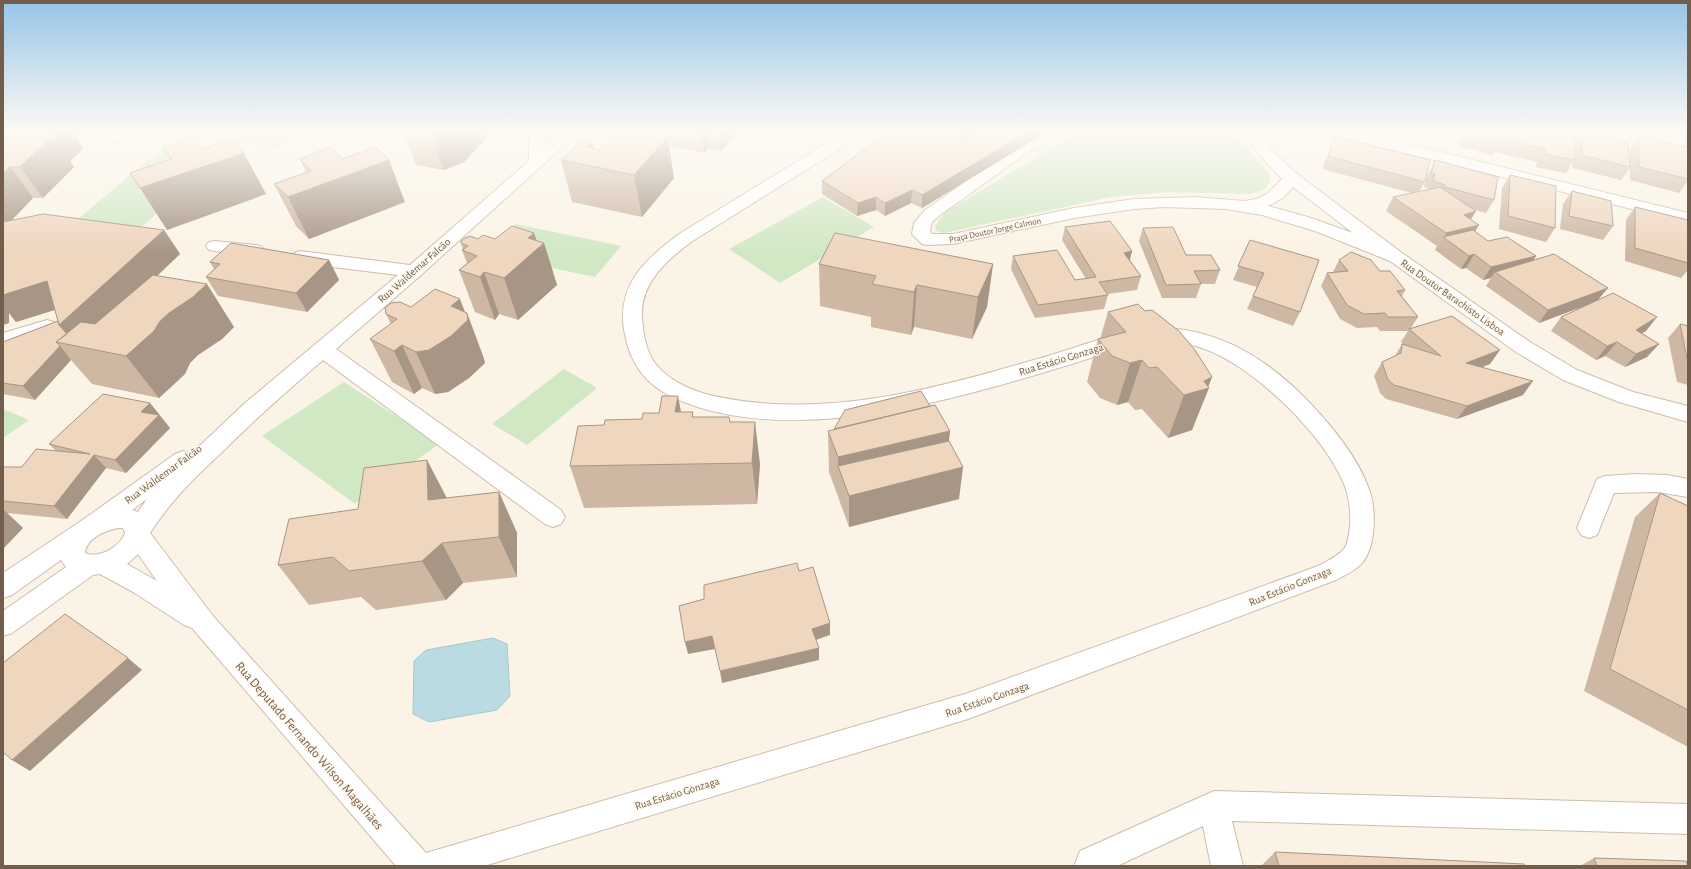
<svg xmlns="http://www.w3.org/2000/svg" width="1691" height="869" font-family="'Alegreya Sans',sans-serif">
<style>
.green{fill:#d1e8c5}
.water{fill:#bbdbe3;stroke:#a2c9d5}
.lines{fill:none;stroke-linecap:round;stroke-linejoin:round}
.minor-casing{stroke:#ccbdad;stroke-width:2}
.minor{fill:#fff;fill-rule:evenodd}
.wall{fill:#ceb8a4}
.shaded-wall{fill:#a79686}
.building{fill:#efd6bf;stroke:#a79686}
.labels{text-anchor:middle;stroke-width:3;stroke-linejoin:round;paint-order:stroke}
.far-street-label{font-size:9px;fill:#735d4c;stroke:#fef8ec}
.street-label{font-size:11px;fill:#735d4c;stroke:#fef8ec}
.near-street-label{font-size:13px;fill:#735d4c;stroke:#fef8ec}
</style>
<rect width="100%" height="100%" fill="#fbf4e6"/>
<path class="green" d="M144,130H302L278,147L141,133Z
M1082,130H1232L1270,174V182L1265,189L1250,194L1166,192L1111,197L944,233L936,231L935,226L945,212Z
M165,146L226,153L138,230L73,223Z
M823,197L874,227L780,283L729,249Z
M516,224L621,246L595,277L485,254Z
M564,369L597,388L527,445L492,424Z
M344,382L439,444L355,504L262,436Z
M3,409L29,420L3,438Z"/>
<path class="water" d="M493,638L507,644L510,696L497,710L429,722L413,714L414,661L426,650Z"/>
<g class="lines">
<defs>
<path id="minor" d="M117,130H134C128,139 123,145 112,142L110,139Z
M529,130H545V146L563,130H581L421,275L336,349L561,510L565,517L561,524L553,527L545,524L323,360C287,391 252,422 219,455C192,480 170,502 150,533L213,616L426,853L968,693L1318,566C1327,561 1337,557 1344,549C1348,545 1349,533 1350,526C1351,512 1349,497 1344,484C1324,435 1253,365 1202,348C1180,340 1156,341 1133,345C1007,383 832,447 701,408C660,395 634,379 625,335C615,287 643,261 679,234L829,142L842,130H859L841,148L691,242C666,261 640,283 642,318C643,331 646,352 655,363C669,382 697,393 719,397C825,419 936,389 1037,359C1085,346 1135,322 1186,330C1208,334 1230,342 1250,354C1293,379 1354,443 1370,492C1376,511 1376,547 1362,563C1355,571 1345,575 1336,580L968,719L484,866H396L192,628L184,625L133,592L100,574L93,575L12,633L3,636V611L66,567L61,560L12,595L3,598V573L84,519L175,454L183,451L191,454L245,403L398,275L300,263L294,261L291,257L294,253L300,251L410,265L529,161ZM147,499L138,512L132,510ZM118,528H123L125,533C120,547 99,559 85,553C87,537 105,531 118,528ZM138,554L157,581L127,564Z
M1043,130H1063L1061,133L1024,155L940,215L932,222L930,232L932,234H953L1074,208L1134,199L1195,197L1245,201L1256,199L1267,194L1282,179L1264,160L1241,130H1257L1276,154L1297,174L1402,253L1530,342L1577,370L1633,392L1688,406V422L1619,402L1563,380L1516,352L1390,261L1315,231L1262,215L1226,209L1164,207L1134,209L1074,218L953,244L928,245L922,244L912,234L914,223L925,210L1012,149ZM1293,187L1353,233L1308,217L1268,206L1283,198Z
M1323,130H1352L1688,213V223L1325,133Z
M215,241L256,245L262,247L265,251L262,255L256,257L209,250L206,246L209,242Z
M47,320L54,322L57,327L54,332L3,347V333Z
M1636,474L1667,475L1688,479V497L1657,492L1614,493L1597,535L1589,538L1581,535L1577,528L1597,479L1605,476Z
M1214,791L1688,804V834L1232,821L1243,866H1211L1203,826L1117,866H1074L1080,851Z"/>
</defs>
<use href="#minor" class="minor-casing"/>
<use href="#minor" class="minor"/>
</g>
<path class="wall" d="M10,130H85L79,136H75L83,149L70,161L74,167L43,198H33L11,221L164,230L180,254L157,276L234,327L222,339L198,355L190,363L185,374L159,398L92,384L71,360L35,400L3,394V342L58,321L55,310L16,322L9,313V323L3,325V136Z
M403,130H484L487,138L464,162L444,170L416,165Z
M668,130H739L721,151L708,148L704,153L670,146Z
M890,130H1050L922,208L911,203L885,216L876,210L857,216L822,194V181Z
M1426,130H1451L1449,136Z
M1461,130H1575V146L1576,133L1578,130H1620L1619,141L1630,164V149L1639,136L1685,147L1684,142L1687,139L1663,134L1659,130H1688V181L1679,193L1630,180V168L1621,180L1572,168L1573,162L1566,173L1536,167L1537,162L1494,152L1493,155L1458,146Z
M1335,137L1425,182L1419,192L1428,190V188L1424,187L1428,174L1435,160L1494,200L1486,213L1475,210L1471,219L1475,231L1488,241L1536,256L1533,261L1599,299L1646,331L1642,333L1659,344L1647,357L1625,367L1605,356L1596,360L1551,331L1561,317L1582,307L1539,323L1486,286L1491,278L1483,280L1466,268L1461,269L1435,250L1437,246L1386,211L1393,197L1412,193L1322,169Z
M592,142L594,148L674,178L642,217L572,202L561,160Z
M163,148L266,194L167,230L170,159Z
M300,159H342L405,202L309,239L296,226L274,184L306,172Z
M1510,175L1555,228L1546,242L1499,229L1502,188Z
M1572,191L1613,226L1603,240L1560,229L1563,204Z
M1635,207L1688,220V270L1681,278L1625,261L1626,220Z
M1065,227L1132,251L1130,260L1141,276L1137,290L1107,294L1108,295L1104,309L1035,318L1011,269L1013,256L1075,280L1086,279L1062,240Z
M1143,228L1186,255L1220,270L1215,284H1201L1196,298H1162L1139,241Z
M534,233L537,241L544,243L557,285L518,320L499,314L495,320L475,312L459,270L467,263L462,250L463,249L461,243L478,239H495Z
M1250,240L1300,312L1293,326L1247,309L1257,287L1233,280Z
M329,260L339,280L307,312L218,296L206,277L214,269L210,262Z
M1339,260L1380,271L1405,290L1402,296L1418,317L1411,328L1490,364L1481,367L1523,395L1457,419L1386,399L1380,393L1374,376L1382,362L1395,356L1402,344L1404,345L1401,342L1408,331H1380L1377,327L1357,328L1340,319L1321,286L1327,273L1333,272Z
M819,264H993L987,307L972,339L914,327L911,335L871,327V317L820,306Z
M411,307L465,312L467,313L483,356L485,363L469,378L448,392L435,394L422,388L414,394L392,382L370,339L391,324L386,314Z
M1108,312L1212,377L1192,430L1168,438L1142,409L1135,410L1128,402L1117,405L1100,398L1087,382L1098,339H1100Z
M1680,324L1688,326V385L1677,382L1668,338Z
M150,403L170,428L126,473L106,468L67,519L7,513L23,528L3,549V467H22L56,451L49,444Z
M930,406L950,431L949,441L959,499L849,527L829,472L828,431Z
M681,412L694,417L730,422L760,464L757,504L584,508L570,466L604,425L642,419Z
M427,460L447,498L499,492L517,533V577L463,583L446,600L376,610L361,597L309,605L278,565L358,509Z
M1660,493L1688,506V747L1584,691L1635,517Z
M1275,852L1525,866H1262V865Z
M1594,858L1688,866H1580Z"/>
<path class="shaded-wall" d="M48,130H71L83,149L70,161L74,167L43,198L20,167L43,135Z
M75,130H85L79,136Z
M430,130H484L487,138L464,162L444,170Z
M701,130H705L708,148L704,153Z
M719,130H739L721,151Z
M964,130H1000L961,153Z
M1031,130H1050L922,208V195Z
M668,137L674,178L642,217L634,175Z
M592,142L598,168L588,147Z
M244,153L266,194L167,230L140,188Z
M389,160L405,202L309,239L288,197Z
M10,167L33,198L8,224L3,218V173Z
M912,190L911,203L885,216V203Z
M876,197V210L857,216L858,203Z
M1476,211L1468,224L1464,215Z
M1479,225L1471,238H1444L1446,233Z
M164,230L180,254L82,347L62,343L59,325Z
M534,233L539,248L544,243L557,285L518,320L504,278L528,238Z
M1132,251L1128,265L1124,253Z
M1474,254L1466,268L1461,269L1469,256Z
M1536,256L1527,269L1495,272L1491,278L1483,280L1491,267Z
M329,260L339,280L307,312L296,293Z
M993,264L987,307L972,339L978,297Z
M3,270L47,281L67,306L16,322L9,313V323L3,325Z
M484,272L499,314L495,320L480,277Z
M207,284L234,327L222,339L198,355L190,363L185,374L159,398L126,356L169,313Z
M917,285L914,327L911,335L914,292Z
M1608,288L1597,301L1539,323L1548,310Z
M460,299L468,320L467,313L483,356L485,363L469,378L448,392L435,394L416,352L451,306Z
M1657,317L1646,331L1624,343L1636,330Z
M1617,342L1605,356L1596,360L1607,346Z
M1659,344L1647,357L1625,367L1636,354Z
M402,345L422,388L414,394L394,351Z
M60,346L71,360L35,400L23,386Z
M1500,350L1490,364L1457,377L1466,363Z
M1142,360L1128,402L1117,405L1130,363Z
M1212,377L1207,389L1209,388L1192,430L1168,438L1184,395L1204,381Z
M1533,381L1523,395L1457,419L1467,406Z
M678,396L686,438L675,412Z
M150,403L170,428L126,473L115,460L141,412Z
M755,422L760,464L757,504L752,463Z
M950,431L945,472L963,467L959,499L849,527V496L838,466V457Z
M94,455L106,468L67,519L54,506Z
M427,460L448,501L428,500Z
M499,492L517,533V577L499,537Z
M3,509L23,528L3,549Z
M442,543L463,583L446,600L422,561Z
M830,623V635L813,641L812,629Z
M712,636L715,649L688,654L685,642Z
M819,648V660L722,683L720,671Z
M128,658L142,670L30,771L12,760Z"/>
<path class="building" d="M10,130H48L43,135H53L20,167H10L3,173V136Z
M619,130H631L668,137L634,175L561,160L583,140L592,142L588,147L599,150Z
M890,130H945L963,140L979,130H1031L922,195L912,190L885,203L876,197L858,203L822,181Z
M1465,130H1575V160L1545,154V149L1502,139L1500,142L1465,133Z
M1584,130H1620L1619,141L1628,143L1630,167L1581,155Z
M1639,136L1687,147L1688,163V179L1639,167Z
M194,137L201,149L233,139L244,153L140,188L130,173L172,159L163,148Z
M1335,137L1430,160L1425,182L1328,156Z
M331,147L342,159L376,147L389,160L288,197L274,184L311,171L300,159Z
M1435,160L1498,177L1494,200L1445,187V185L1433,181L1435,174H1431Z
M1510,175L1556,186L1555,228L1508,216Z
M1440,187L1476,211L1464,215L1479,225L1446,233L1393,197Z
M1572,191L1611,201L1613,226L1569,216Z
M1635,207L1688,220V263L1635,248Z
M43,214L164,230L59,325L47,281L3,295V222Z
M1110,221L1132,251L1124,253L1141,276L1099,282L1108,295L1038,305L1013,256L1057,250L1075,280L1096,277L1065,227Z
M512,226L534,233L528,238L544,243L504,278L484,272L480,277L459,270L477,256L462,250L468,246L461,243V241L465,238L470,236L478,239L483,235L495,239Z
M1173,227L1186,255H1211L1220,270L1194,271L1201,284L1166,285L1143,228Z
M1473,230L1488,241L1507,237L1536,256L1491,267L1474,254L1469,256L1443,237Z
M835,233L993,264L978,297L917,285L914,292L872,284L876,276L819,264Z
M1250,240L1319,260L1300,312L1253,296L1264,273L1238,266Z
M231,243L329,260L296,293L206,277L220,264L210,262Z
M1351,252L1371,260L1380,271H1390L1405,290L1397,291L1418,317H1388L1385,313L1364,314L1347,305L1327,273L1348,271L1339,260Z
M1554,254L1608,288L1548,310L1495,272Z
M153,275L207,284L193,297L169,313L160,321L154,331L126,356L56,342L81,322L95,324Z
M435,289L460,299L451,306L467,313L468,320L451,336L429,350L416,352L402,345L394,351L370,339L397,319L386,314L385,308L391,303L400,302L411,307Z
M1613,293L1657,317L1636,330L1659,344L1636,354L1617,342L1607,346L1561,317Z
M1138,304L1145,311L1152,310L1179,331L1195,350L1212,377L1204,381L1209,388L1184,395L1157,367L1149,368L1142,360L1130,363L1112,356L1098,339L1126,332L1108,312Z
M1452,316L1500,350L1466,363L1533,381L1467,406L1394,385L1388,380L1382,362L1401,353L1402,344L1441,356L1409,329Z
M58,321L59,325L67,334L56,342L60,346L23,386L3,383V342Z
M1680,324L1688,326V363Z
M921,391L930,406L834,429L845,410Z
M103,394L150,403L141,412L159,415L115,460L94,455L54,506L3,501V467H22L36,449L90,454L49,444Z
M662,396H678L675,412H693L692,417H729L730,422H755L752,463L570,466L578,426L604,425L605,420L642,419L643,413H659Z
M935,405L950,431L838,457L828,431Z
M949,441L963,467L849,496L838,466Z
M427,460L428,500L499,492V537L442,543L422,561L349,571L333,557L278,565L289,519L358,509L364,468Z
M1660,493L1688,506V710L1610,669Z
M797,563L799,571L813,567L830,623L812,629L819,648L720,671L712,636L685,642L679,606L704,599V585Z
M65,614L128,658L12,760L3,752V663Z
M1275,852L1524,864L1525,866H1279Z
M1594,858L1686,861L1688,866H1597Z"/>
<linearGradient id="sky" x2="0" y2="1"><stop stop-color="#96c4e6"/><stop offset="0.52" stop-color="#fdfaf4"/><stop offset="1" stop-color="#fdfaf4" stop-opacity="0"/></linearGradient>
<rect width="1691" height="252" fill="url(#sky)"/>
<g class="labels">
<g class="far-street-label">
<text transform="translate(995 230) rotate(-12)" y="3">Praça Doutor Jorge Calmon</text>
</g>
<g class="street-label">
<text transform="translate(414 270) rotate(-41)" y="4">Rua Waldemar Falcão</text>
<text transform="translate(1453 297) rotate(35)" y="4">Rua Doutor Barachisto Lisboa</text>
<text transform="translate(1061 359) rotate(-17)" y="4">Rua Estácio Gonzaga</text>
<text transform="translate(163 474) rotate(-36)" y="4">Rua Waldemar Falcão</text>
<text transform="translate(1290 586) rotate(-22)" y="4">Rua Estácio Gonzaga</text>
<text transform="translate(987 699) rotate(-19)" y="4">Rua Estácio Gonzaga</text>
<text transform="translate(677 793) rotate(-17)" y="4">Rua Estácio Gonzaga</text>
</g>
<g class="near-street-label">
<text transform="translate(310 745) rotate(49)" y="5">Rua Deputado Fernando Wilson Magalhães</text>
</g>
</g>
<rect width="1691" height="869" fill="none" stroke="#735d4c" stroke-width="8"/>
</svg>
